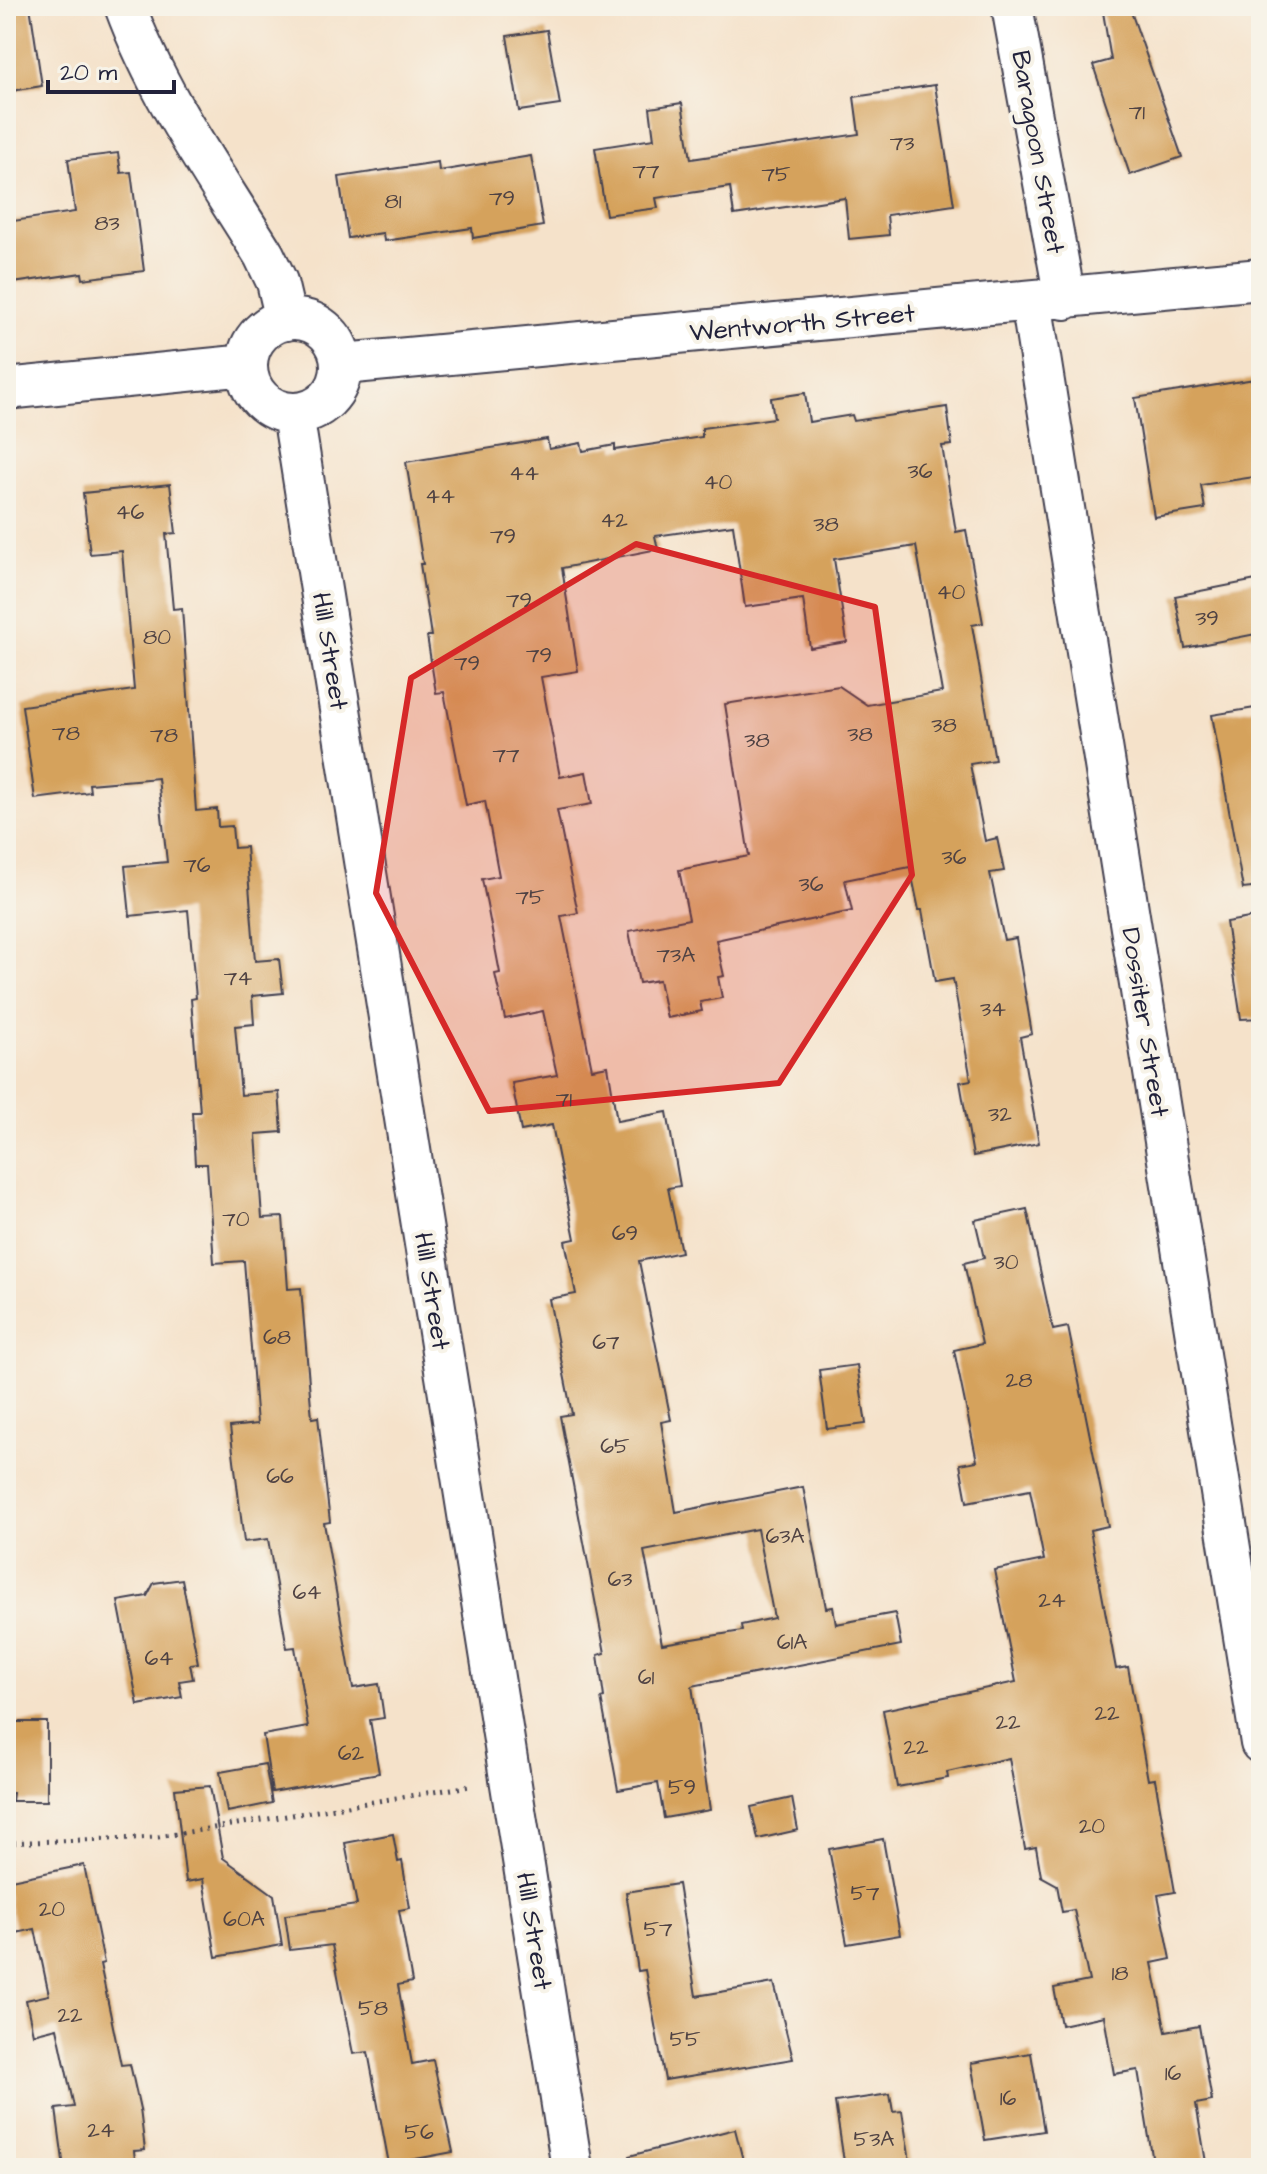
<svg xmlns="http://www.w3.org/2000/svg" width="1267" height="2174" font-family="'Architects Daughter',sans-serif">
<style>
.building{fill:#d5a25c;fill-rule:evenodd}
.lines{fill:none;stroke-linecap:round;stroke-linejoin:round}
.minor-casing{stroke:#423f50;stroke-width:44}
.path{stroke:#423f50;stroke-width:5;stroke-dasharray:2 6;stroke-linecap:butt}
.minor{stroke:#fff;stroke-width:40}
.marked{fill:#d62828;fill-opacity:0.2;stroke:#d62828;stroke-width:6;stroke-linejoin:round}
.labels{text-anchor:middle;stroke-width:8;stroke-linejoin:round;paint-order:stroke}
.number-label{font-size:22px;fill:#4f4243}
.street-label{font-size:26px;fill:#22223b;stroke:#f7f3e8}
</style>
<rect width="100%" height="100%" fill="#f7f3e8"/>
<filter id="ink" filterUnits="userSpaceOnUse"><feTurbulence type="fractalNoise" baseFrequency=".0125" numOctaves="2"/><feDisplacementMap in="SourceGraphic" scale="16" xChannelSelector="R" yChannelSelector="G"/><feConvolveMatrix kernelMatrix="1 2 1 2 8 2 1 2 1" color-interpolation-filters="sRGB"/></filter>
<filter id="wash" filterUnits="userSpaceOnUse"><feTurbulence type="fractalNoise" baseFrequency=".006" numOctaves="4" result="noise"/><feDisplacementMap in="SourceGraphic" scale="32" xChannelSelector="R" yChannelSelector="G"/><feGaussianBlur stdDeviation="1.8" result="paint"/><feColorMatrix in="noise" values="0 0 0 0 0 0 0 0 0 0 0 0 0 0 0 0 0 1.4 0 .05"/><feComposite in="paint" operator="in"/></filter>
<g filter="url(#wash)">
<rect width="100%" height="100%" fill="#f5e2ca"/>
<g id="blocks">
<path class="building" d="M6,6H30L42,86L6,92Z
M1102,6H1129L1182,157L1130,175L1093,65L1111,60Z
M547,30L560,105L519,111L507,36Z
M935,85L954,205L887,215L889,235L849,239L845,198L734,215L730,187L656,198L658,208L606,215L595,148L654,139L650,108L682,103L691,159L859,134L854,97Z
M118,153L121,173L131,172L144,271L83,279L82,273L6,284V222L75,212L68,159Z
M531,156L543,226L473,238L472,228L384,241L383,233L348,238L339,177L438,162L439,171Z
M1261,378V476L1201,485L1205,509L1154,517L1135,398Z
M805,393L809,422L852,415L854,421L947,407L952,445L942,446L956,532L966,530L983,623L972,625L995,760L970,764L985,841L997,838L1004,871L990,873L1004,940L1016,938L1032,1034L1020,1037L1039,1143L973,1156L960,1082L971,1080L953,979L935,982L922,910H919L910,867L845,880L852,911L716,940L724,976L718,977L722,998L700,1002L702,1011L667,1018L659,980L639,983L629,931L689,919L679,870L749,856L725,704L839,686L867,705L942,692L916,546L834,559L847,642L810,648L803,599L745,607L733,525L655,536L658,549L562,568L578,671L541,677L560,777L586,772L592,804L557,810L578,913L561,916L592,1069L608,1066L617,1121L667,1112L680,1186L668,1188L681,1252L639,1261L671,1420L661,1422L676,1512L803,1487L826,1608L833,1607L836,1624L895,1613L901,1645L692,1686L710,1810L664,1818L658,1783L618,1790L601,1698L604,1697L598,1655L605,1653L560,1416L572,1414L549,1299L576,1294L565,1241L575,1239L552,1125L521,1131L512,1083L557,1075L543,1011L505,1019L495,974L500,973L482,879L499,876L485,801L466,805L444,692L436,693L427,636H431L420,564H423L406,462L547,439L549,449L581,443L583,451L615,445V450L702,437V428L774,418L771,398ZM757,1529L774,1618L741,1625L742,1631L662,1644L644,1551Z
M170,484L176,533L166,534L173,609L182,608L196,811L217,809L218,827L232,826L234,848L246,847L255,961L279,959L283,993L252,996L254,1024L235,1026L241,1095L279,1092L282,1132L256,1134L262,1218L283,1217L288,1289L301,1288L312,1418L318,1417L330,1522L324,1523L353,1688L379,1684L384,1718L370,1720L379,1773L272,1792L263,1735L308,1727L295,1647L287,1648L268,1539L244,1542L230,1427L257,1424L244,1261L214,1263L207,1164H195L192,1112H200L191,999L196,998L188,910L130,916L125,866L167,862L158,778L89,784L90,792L35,799L22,706L134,690L122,551L90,554L83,493Z
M1261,579V633L1185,648L1175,596Z
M1261,707V887L1243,889L1212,715Z
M1261,916V1018L1241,1019L1226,922Z
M1027,1209L1053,1330L1068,1327L1108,1526L1090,1530L1116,1669L1128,1667L1148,1780L1155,1779L1175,1892L1158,1895L1171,1959L1152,1963L1166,2032L1199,2026L1212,2101L1196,2104L1207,2168H1154L1138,2070L1114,2074L1104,2016L1061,2025L1054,1988L1089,1981L1074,1910L1062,1912L1057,1885L1041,1876L1036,1847L1025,1849L1009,1758L947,1772L948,1778L897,1787L883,1710L1016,1682L994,1570L1044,1560L1030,1490L967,1502L960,1464L977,1461L954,1350L982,1344L964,1263L984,1258L975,1220Z
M857,1365L866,1424L827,1429L819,1370Z
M182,1579L198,1663L190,1664L193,1679L179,1681L182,1697L138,1705L118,1601L147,1596L154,1583Z
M12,1722H47V1801H12L13,1793H6V1735H13Z
M265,1764L272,1803L227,1812L220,1772Z
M210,1786L223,1858L274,1895L282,1945L216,1957L203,1879L186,1882L175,1789Z
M792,1798L798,1830L758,1839L751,1807Z
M393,1834L398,1862L402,1861L410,1908L399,1910L412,1982L398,1985L412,2064L433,2060L453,2152L389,2164L368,2052L353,2054L332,1945L290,1950L285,1915L357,1905L345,1843Z
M883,1839L900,1935L847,1944L829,1849Z
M84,1865L104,1963L100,1964L121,2065L130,2064L140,2109L145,2150L134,2151L136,2168H64L56,2109L74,2107L57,2028L33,2034L26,2000L49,1995L35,1929L16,1933L6,1887V1881Z
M678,1884L696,1996L774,1983L793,2059L665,2080L645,1970L638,1971L626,1892Z
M1031,2053L1044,2131L985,2140L971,2063Z
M890,2094L893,2112L902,2111L911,2168H845L835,2102Z
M735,2129L745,2168H630L629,2156Z"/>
</g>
</g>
<g filter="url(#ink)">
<use href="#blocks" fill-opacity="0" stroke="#423f50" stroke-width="2"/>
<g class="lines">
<defs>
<path id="minor" d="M125,6C158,96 214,174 264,255L277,282L286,320
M1012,6L1065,299
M1031,301L1261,1743
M247 366a47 47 0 1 1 94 0a47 47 0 1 1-94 0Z
M343,364L1261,279
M6,389L247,365
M293,414L572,2168"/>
</defs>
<use href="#minor" class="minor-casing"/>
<path class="path" d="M6,1843L158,1837L470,1786"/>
<use href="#minor" class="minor"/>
</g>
</g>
<path class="marked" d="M636,544L875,607L912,875L779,1083L489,1111L376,893L411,678Z"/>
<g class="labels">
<g class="number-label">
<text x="1137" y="119">71</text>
<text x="902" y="150">73</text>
<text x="646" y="178">77</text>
<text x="776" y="181">75</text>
<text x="502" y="205">79</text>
<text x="393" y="208">81</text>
<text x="107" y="230">83</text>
<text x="920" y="478">36</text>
<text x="524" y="480">44</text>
<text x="718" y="489">40</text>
<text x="440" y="503">44</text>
<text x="130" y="519">46</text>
<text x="614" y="527">42</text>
<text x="826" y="531">38</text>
<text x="503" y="543">79</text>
<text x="951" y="599">40</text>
<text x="519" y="607">79</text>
<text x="1207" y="625">39</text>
<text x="157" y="644">80</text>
<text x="539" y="662">79</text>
<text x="467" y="670">79</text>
<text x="944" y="732">38</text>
<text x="66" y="740">78</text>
<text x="860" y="741">38</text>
<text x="164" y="742">78</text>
<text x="757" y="747">38</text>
<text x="506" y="762">77</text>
<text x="954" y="864">36</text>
<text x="197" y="872">76</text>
<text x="811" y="891">36</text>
<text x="530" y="904">75</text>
<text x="676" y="962">73A</text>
<text x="238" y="985">74</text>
<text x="993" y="1016">34</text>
<text x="564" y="1106">71</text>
<text x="1000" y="1121">32</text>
<text x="236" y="1226">70</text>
<text x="625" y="1240">69</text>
<text x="1006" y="1269">30</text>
<text x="277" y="1344">68</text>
<text x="606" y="1349">67</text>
<text x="1019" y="1387">28</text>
<text x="615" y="1453">65</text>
<text x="280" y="1483">66</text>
<text x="785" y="1543">63A</text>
<text x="620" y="1586">63</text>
<text x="307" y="1599">64</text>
<text x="1052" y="1607">24</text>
<text x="792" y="1649">61A</text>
<text x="159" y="1665">64</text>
<text x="646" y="1684">61</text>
<text x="1107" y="1720">22</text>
<text x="1008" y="1729">22</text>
<text x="916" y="1754">22</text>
<text x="351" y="1760">62</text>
<text x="682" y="1794">59</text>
<text x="1092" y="1833">20</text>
<text x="865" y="1900">57</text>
<text x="52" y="1916">20</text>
<text x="244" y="1926">60A</text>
<text x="658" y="1936">57</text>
<text x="1120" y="1980">18</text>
<text x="373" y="2015">58</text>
<text x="70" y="2022">22</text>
<text x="685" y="2046">55</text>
<text x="1173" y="2080">16</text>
<text x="1008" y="2105">16</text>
<text x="101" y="2137">24</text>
<text x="419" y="2139">56</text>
<text x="874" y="2146">53A</text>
</g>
<g class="street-label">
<text transform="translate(1039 152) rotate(80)" y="9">Baragoon Street</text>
<text transform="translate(802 322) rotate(-5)" y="9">Wentworth Street</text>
<text transform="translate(331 651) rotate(81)" y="9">Hill Street</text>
<text transform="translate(1146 1022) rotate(81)" y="9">Dossiter Street</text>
<text transform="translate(433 1291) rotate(81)" y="9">Hill Street</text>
<text transform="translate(535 1931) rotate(81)" y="9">Hill Street</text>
</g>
</g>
<rect width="1267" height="2174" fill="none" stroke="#f7f3e8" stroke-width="32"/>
<path d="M48 80v12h126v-12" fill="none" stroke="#22223b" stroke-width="4"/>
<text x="60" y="80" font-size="24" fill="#22223b" stroke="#f7f3e8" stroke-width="6" paint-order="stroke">20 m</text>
</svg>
